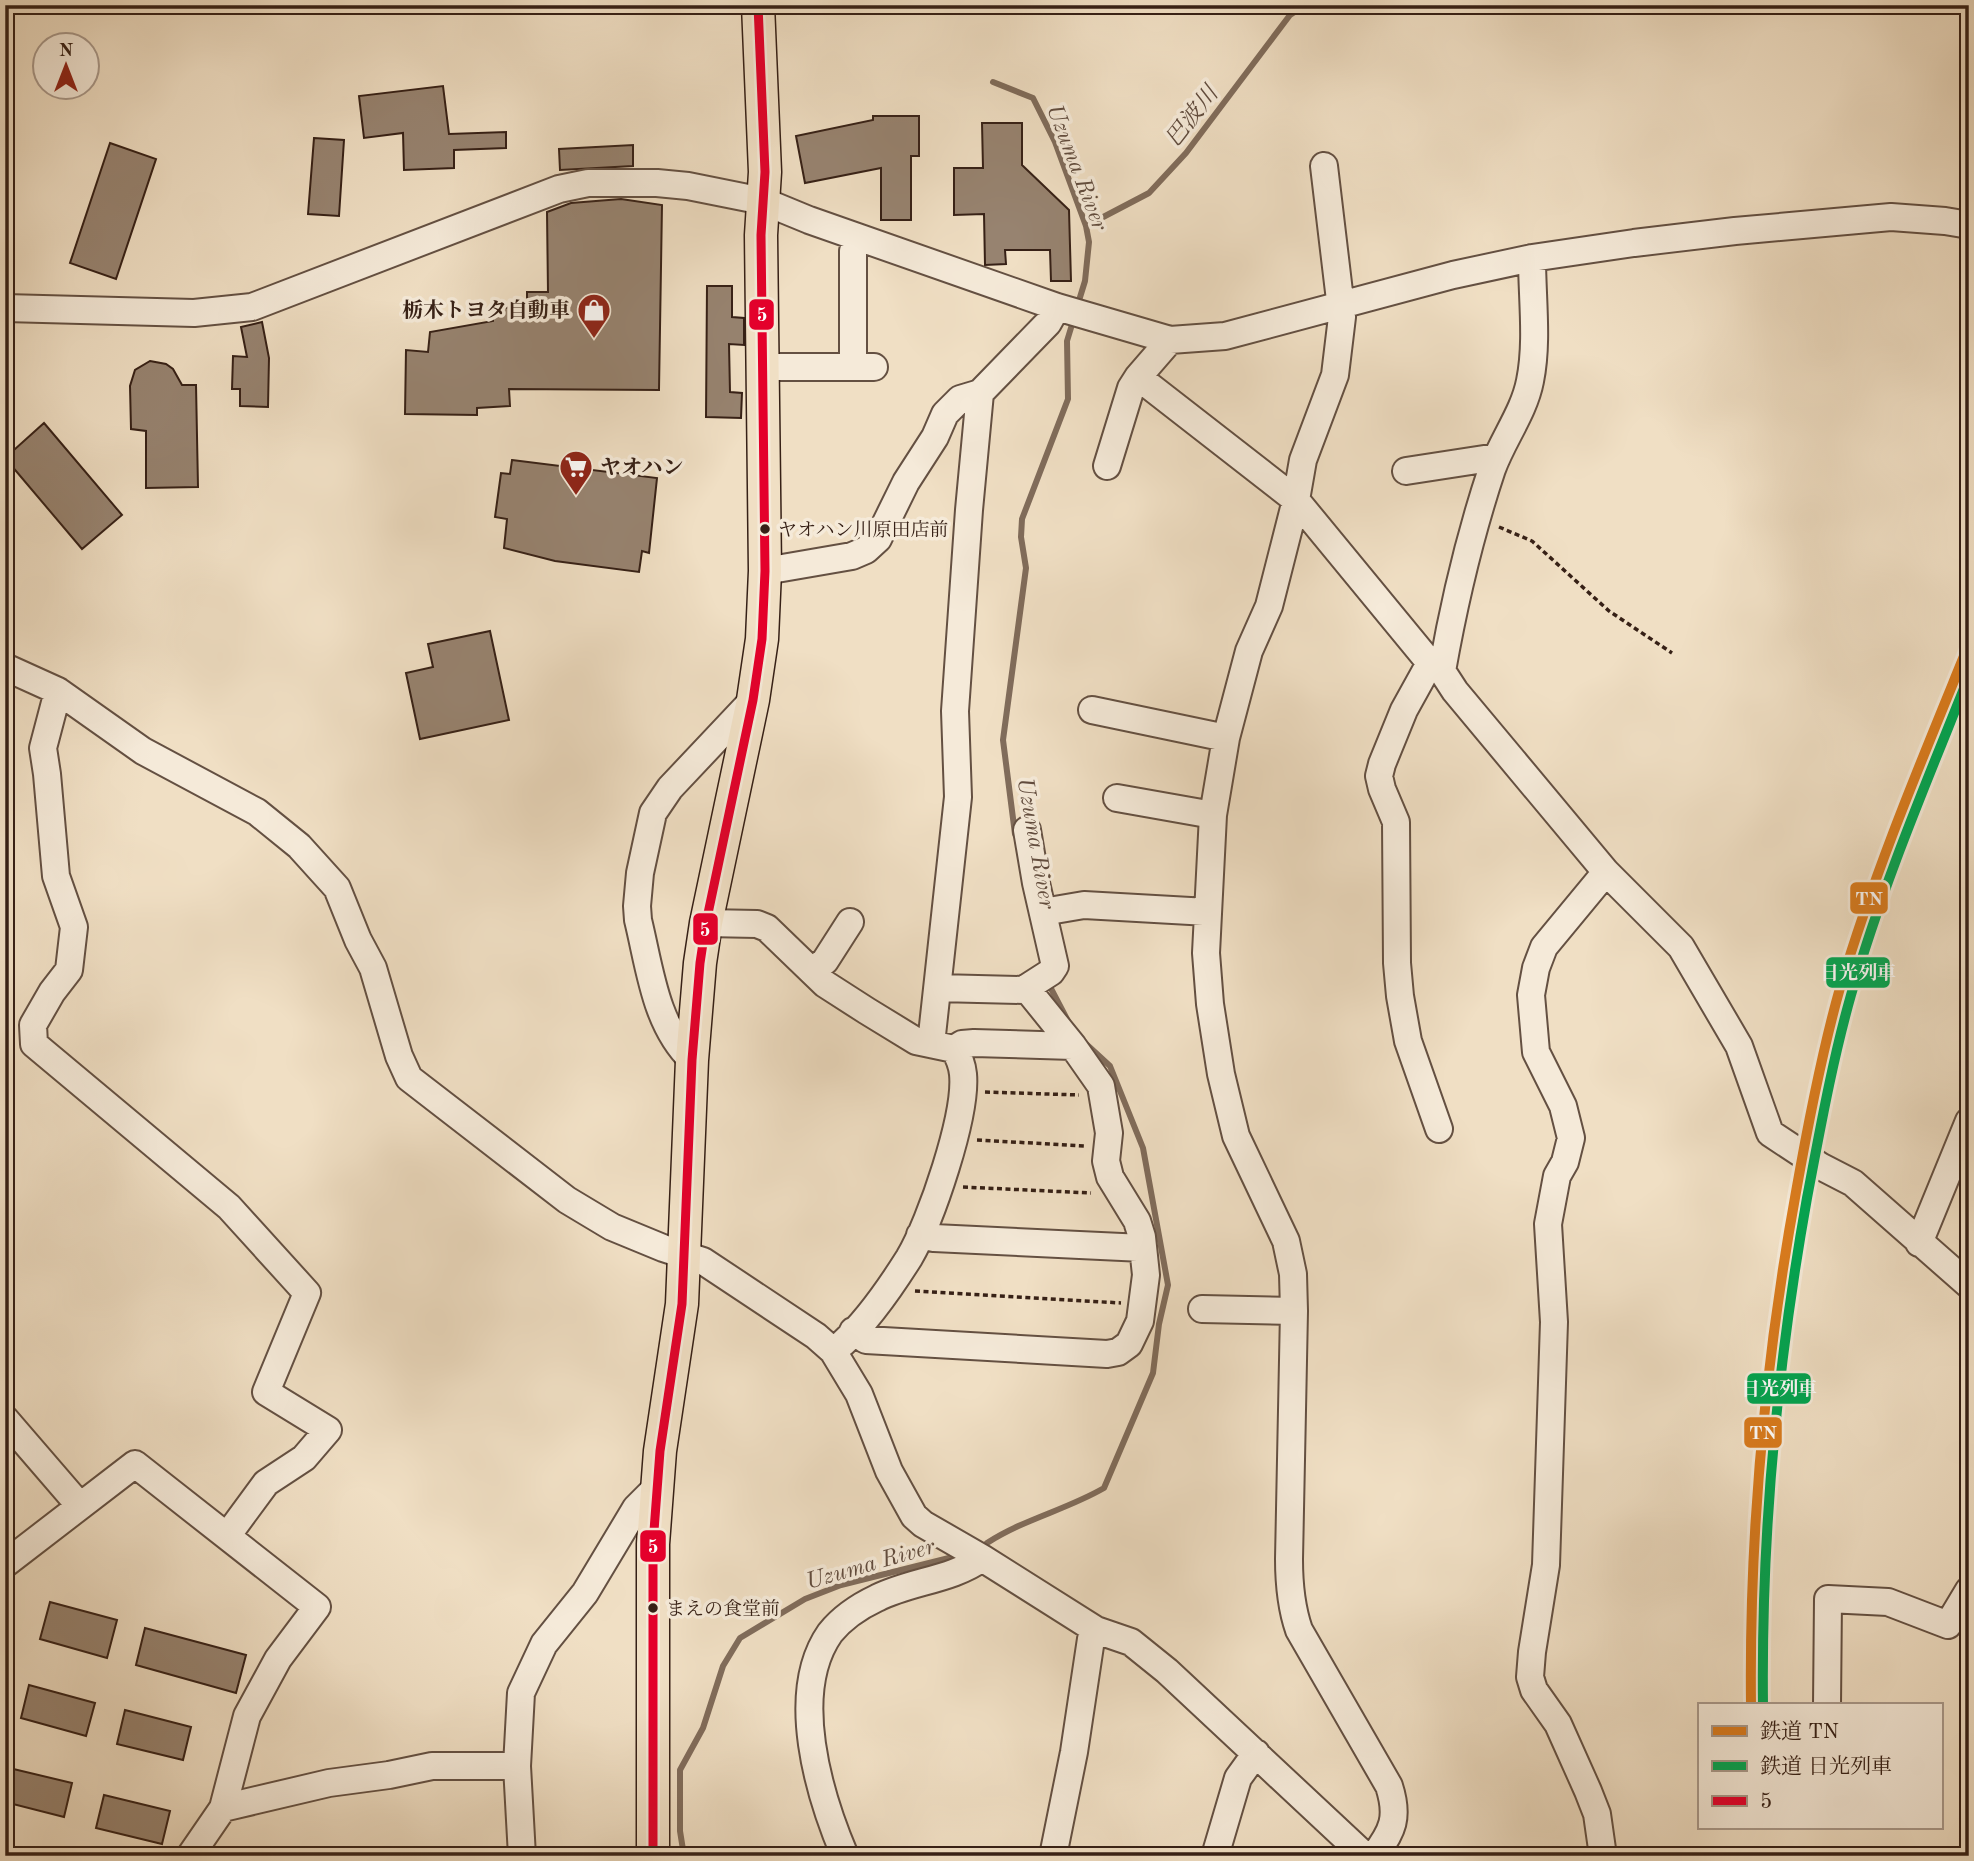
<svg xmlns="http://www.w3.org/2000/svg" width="1974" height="1861" font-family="'Old Standard TT','Noto Serif JP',serif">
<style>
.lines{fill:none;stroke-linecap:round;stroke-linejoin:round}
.stream{stroke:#806c5b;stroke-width:6}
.building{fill:#978370;stroke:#362016;stroke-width:2}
.minor-casing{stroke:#645042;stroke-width:30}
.major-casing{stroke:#362016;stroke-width:35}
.path{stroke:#362016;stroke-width:3.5;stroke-dasharray:5 3.5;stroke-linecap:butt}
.minor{stroke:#f5ead9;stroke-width:26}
.major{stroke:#f0dfc4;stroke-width:32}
.bus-1-casing{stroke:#f5ead9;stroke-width:14}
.bus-1{stroke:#e4002b;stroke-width:9}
.rail-1-casing{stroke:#f5ead9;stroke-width:16}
.rail-2-casing{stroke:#f5ead9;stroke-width:16}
.rail-1{stroke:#d97b1d;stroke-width:10}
.rail-2{stroke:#00a651;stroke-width:10}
.bus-dot{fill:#362016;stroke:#f5ead9;stroke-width:2.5}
.labels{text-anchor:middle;stroke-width:7;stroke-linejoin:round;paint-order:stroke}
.bus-label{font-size:19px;fill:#362016;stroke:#f5ead9;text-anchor:start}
.poi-label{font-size:21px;font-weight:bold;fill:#362016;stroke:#f5ead9;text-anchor:end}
.water-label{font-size:23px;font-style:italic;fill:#614c3e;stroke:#f5ead9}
.line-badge{stroke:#f5ead9;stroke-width:2.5}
.badge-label{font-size:19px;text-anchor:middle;font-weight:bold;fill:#fff}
</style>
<rect width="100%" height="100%" fill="#f0dfc4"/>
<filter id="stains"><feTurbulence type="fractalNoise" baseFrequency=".00286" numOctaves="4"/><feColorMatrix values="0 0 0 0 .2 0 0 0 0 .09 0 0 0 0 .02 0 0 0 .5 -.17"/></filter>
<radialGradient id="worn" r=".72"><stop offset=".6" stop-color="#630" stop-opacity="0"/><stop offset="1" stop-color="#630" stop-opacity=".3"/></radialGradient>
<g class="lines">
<path class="stream" d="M993,82L1033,98L1055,142L1086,226L1089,242L1085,281L1077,307
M1086,226L1149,193L1186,153L1290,15L1305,5
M1015,834L1003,740L1026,568L1021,537L1022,519L1068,399L1067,341L1074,318
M1047,981L1068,1021
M987,1543C1024,1519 1066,1510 1104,1488L1153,1373L1159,1324L1168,1285L1143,1148L1110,1066L1085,1043
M684,1856L680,1831V1770L703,1728L723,1666L740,1638L805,1599L841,1585L957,1556"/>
</g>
<path class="building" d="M443,86L449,134L506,132V148L454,150V168L404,170L403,133L364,138L359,96Z
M873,116H919V156H911V220H881V168L805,183L796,136L873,120Z
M982,123H1022V165L1069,210L1071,281H1051L1050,250H1005L1006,264L985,265L984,214L954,215V168H983Z
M314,138L344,140L339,216L308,214Z
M110,143L156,159L116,279L70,263Z
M633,145V166L560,170L559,149Z
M621,199L662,205L659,390L509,389L510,406L477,408V415L405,414L406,350L428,352L430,332L493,321V308L527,307V292H548L547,212L571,203Z
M707,286H732V317L744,318V345L729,344L730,392L742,393L741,418L706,417Z
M262,322L269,358L268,407L240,406V389H232L233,356L247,357L241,327Z
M150,361L166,364L173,369L182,385H196L198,487L146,488V431L131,429L130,386L135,370Z
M44,423L122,515L82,549L5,458Z
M512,460L657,478L649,553L642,551L639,572L555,561L504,548L507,519L495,517L501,473L510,474Z
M490,631L509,720L420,739L406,673L433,667L428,644Z
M50,1602L117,1620L107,1658L40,1639Z
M145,1628L246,1655L236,1693L136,1665Z
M29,1685L95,1703L86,1736L21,1718Z
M125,1710L191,1727L183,1760L117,1744Z
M5,1767L72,1783L64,1817L5,1802Z
M104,1795L170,1811L162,1844L96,1828Z"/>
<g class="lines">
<defs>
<path id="minor" d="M1324,166L1342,317L1335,375L1303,460L1296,500L1269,606L1249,651L1226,738L1213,815L1206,953L1210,1004L1221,1074L1236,1136L1286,1241L1293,1274L1294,1311L1289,1559C1289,1584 1291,1607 1299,1630L1389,1786C1399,1817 1393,1831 1374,1856
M5,308L194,313L252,307L559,189L588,183H657L688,186L763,201L809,220L1057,307L1170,340L1225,336L1453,275L1532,258L1634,243L1735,231L1891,217L1945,221L1969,225
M762,367H874
M853,367V251L857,237
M1138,377L1296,500L1426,658L1442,671L1455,691L1606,872L1681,947L1739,1046L1770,1133L1820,1166L1853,1183L1969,1285
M1107,466L1131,388L1138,377L1170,340
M1406,471L1497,457
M765,571L852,556L866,550L878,539L906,482L935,437L945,414L960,399L980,393L1048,323L1057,307
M1430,663L1404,710L1382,764L1379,776L1382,789L1396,822L1397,963L1400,996L1408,1041L1439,1129
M5,667L58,691L43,748L47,774L56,876L74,927L69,970L52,992L33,1025L34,1044L229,1207L307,1293L266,1392L328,1430L304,1458L266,1483L227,1536
M1442,671C1454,603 1470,535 1492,469C1503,439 1524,412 1530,381C1538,342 1532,298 1532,258
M58,691L143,751L257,812L299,846L337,888L358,940L373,968L399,1056L409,1078L567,1200L612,1227L663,1248L703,1261L816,1336L833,1351L859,1394L889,1471L914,1516L923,1524L982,1558L1096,1630L1131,1642L1167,1671L1365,1856
M1092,710L1226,738
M1117,798L1213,815
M1043,912L1084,905L1208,912
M706,923L757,924L767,928L825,984L867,1011L916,1041L954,1049C959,1057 962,1064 963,1074C967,1115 931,1221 909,1258C892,1285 866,1322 843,1343
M812,971L825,961L850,922
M938,988L1023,990L1051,972L1055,966L1036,883L1027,830
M931,1044L958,797L955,711L969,510L980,393
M954,1049L962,1044L974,1043L1073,1046
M692,1060C655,1024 650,969 638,920L637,906L640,873L653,813L670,788L753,700
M920,1235L934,1238L1143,1248
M1919,1243L1969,1121
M1202,1309L1294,1311
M853,1331L866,1340L1107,1354L1118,1352L1129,1344L1140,1321L1146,1275L1142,1237L1137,1221L1110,1177L1106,1161L1109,1133L1101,1086L1073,1046L1027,989
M5,1419L80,1506
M5,1564L135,1464L317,1607L278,1659L247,1716L223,1808L190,1856
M1827,1705L1828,1599L1888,1602L1948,1625L1969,1590
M223,1808L329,1783L389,1775L432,1766H517
M522,1856L517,1766L521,1693L544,1644L585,1593L636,1508L656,1488
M845,1856C819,1795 788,1693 830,1633C842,1618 860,1606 877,1598C911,1581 952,1580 982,1558
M1053,1856L1074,1752L1091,1639L1096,1630
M1215,1856L1238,1778L1256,1753
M1603,1856L1597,1814L1588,1791L1558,1724L1534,1690L1530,1677L1532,1652L1546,1565L1554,1322L1548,1224L1557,1176L1565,1162L1571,1138L1563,1106L1536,1052L1531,995L1536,968L1544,947L1606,872"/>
<path id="major" d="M653,1856V1544L660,1451L682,1304L692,1060L700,963L706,923L753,700L762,639L765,571L761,235L765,172L758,5"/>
</defs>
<use href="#minor" class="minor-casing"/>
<use href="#major" class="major-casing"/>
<path class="path" d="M1499,527L1532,541L1609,611L1672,653
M985,1092L1079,1095
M977,1140L1085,1146
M963,1187L1091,1193
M915,1291L1121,1303"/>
<use href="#minor" class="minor"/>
<use href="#major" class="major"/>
<defs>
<path id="bus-1" d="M653,1856V1544L660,1451L682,1304L692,1060L700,963L706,923L753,700L762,639L765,571L761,235L765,172L758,5"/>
</defs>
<use href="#bus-1" class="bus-1-casing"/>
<use href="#bus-1" class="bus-1"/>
<defs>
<path id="rail-1" d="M1751,1705C1749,1532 1765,1362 1796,1192C1808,1124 1821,1055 1840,988C1875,870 1923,757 1969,644"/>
<path id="rail-2" d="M1763,1705C1761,1534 1777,1366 1807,1198C1820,1130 1832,1062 1851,995C1882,886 1927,781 1969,676"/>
</defs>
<use href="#rail-1" class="rail-1-casing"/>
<use href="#rail-2" class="rail-2-casing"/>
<use href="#rail-1" class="rail-1"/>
<use href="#rail-2" class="rail-2"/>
</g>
<defs>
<symbol id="shop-pin" viewBox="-11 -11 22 30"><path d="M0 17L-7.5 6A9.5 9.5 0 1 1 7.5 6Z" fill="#8f2418" stroke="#f5ead9"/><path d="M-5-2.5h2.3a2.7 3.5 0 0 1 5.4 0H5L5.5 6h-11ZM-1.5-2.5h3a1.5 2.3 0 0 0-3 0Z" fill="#fff"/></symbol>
<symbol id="supermarket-pin" viewBox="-11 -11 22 30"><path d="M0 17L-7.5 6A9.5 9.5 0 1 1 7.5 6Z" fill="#8f2418" stroke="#f5ead9"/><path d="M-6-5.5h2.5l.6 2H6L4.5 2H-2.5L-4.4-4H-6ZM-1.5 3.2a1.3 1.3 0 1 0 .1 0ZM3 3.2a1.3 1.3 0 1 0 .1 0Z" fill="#fff"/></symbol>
</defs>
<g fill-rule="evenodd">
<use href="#shop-pin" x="575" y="291" width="38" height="52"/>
<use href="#supermarket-pin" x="557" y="448" width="38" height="52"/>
</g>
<g class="bus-dot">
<circle cx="765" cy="529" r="6"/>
<circle cx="653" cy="1608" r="6"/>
</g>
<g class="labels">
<g class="bus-label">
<text x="778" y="536">ヤオハン川原田店前</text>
<text x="666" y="1615">まえの食堂前</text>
</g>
<g class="poi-label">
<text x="570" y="317">栃木トヨタ自動車</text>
<text x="600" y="474" text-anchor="start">ヤオハン</text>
</g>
<g class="water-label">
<text transform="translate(1191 116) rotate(-52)" y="8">巴波川</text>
<text transform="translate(1078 167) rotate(69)" y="8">Uzuma River</text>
<text transform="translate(1037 843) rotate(80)" y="8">Uzuma River</text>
<text transform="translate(870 1563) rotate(-16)" y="8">Uzuma River</text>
</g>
</g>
<g class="line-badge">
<rect x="748" y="298" width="27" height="33" rx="7" fill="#e4002b"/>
<rect x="1849" y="881" width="40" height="34" rx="7" fill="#d97b1d"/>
<rect x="692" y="912" width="27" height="34" rx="7" fill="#e4002b"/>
<rect x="1825" y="956" width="66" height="33" rx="7" fill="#00a651"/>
<rect x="1746" y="1372" width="66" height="33" rx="7" fill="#00a651"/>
<rect x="1743" y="1416" width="40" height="33" rx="7" fill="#d97b1d"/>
<rect x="639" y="1529" width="28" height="34" rx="7" fill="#e4002b"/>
</g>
<g class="badge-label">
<text x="762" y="321">5</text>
<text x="1869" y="905">TN</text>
<text x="705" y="936">5</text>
<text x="1858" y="979">日光列車</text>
<text x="1779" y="1395">日光列車</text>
<text x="1763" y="1439">TN</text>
<text x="653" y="1553">5</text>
</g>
<rect width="1974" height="1861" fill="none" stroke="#f0dfc4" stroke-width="28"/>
<rect x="7" y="7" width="1960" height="1847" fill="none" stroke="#362016" stroke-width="3.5"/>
<rect x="14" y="14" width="1946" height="1833" fill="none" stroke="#362016" stroke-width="2"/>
<rect x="1698" y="1703" width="245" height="126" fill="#f5ead9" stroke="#a9998b" stroke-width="2"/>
<rect x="1712" y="1726" width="35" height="10" fill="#d97b1d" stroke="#a9998b" stroke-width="2"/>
<text x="1760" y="1738" font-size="21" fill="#362016">鉄道 TN</text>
<rect x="1712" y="1761" width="35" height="10" fill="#00a651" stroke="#a9998b" stroke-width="2"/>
<text x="1760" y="1773" font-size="21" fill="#362016">鉄道 日光列車</text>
<rect x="1712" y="1796" width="35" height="10" fill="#e4002b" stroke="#a9998b" stroke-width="2"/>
<text x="1760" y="1808" font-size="21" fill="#362016">5</text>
<g transform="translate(66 66)"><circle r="33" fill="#f5ead9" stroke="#a9998b" stroke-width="2"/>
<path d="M0-5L12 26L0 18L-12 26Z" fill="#8f2418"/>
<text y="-10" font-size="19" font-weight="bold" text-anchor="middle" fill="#362016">N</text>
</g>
<rect width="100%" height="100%" filter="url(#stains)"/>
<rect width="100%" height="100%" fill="url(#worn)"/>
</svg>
